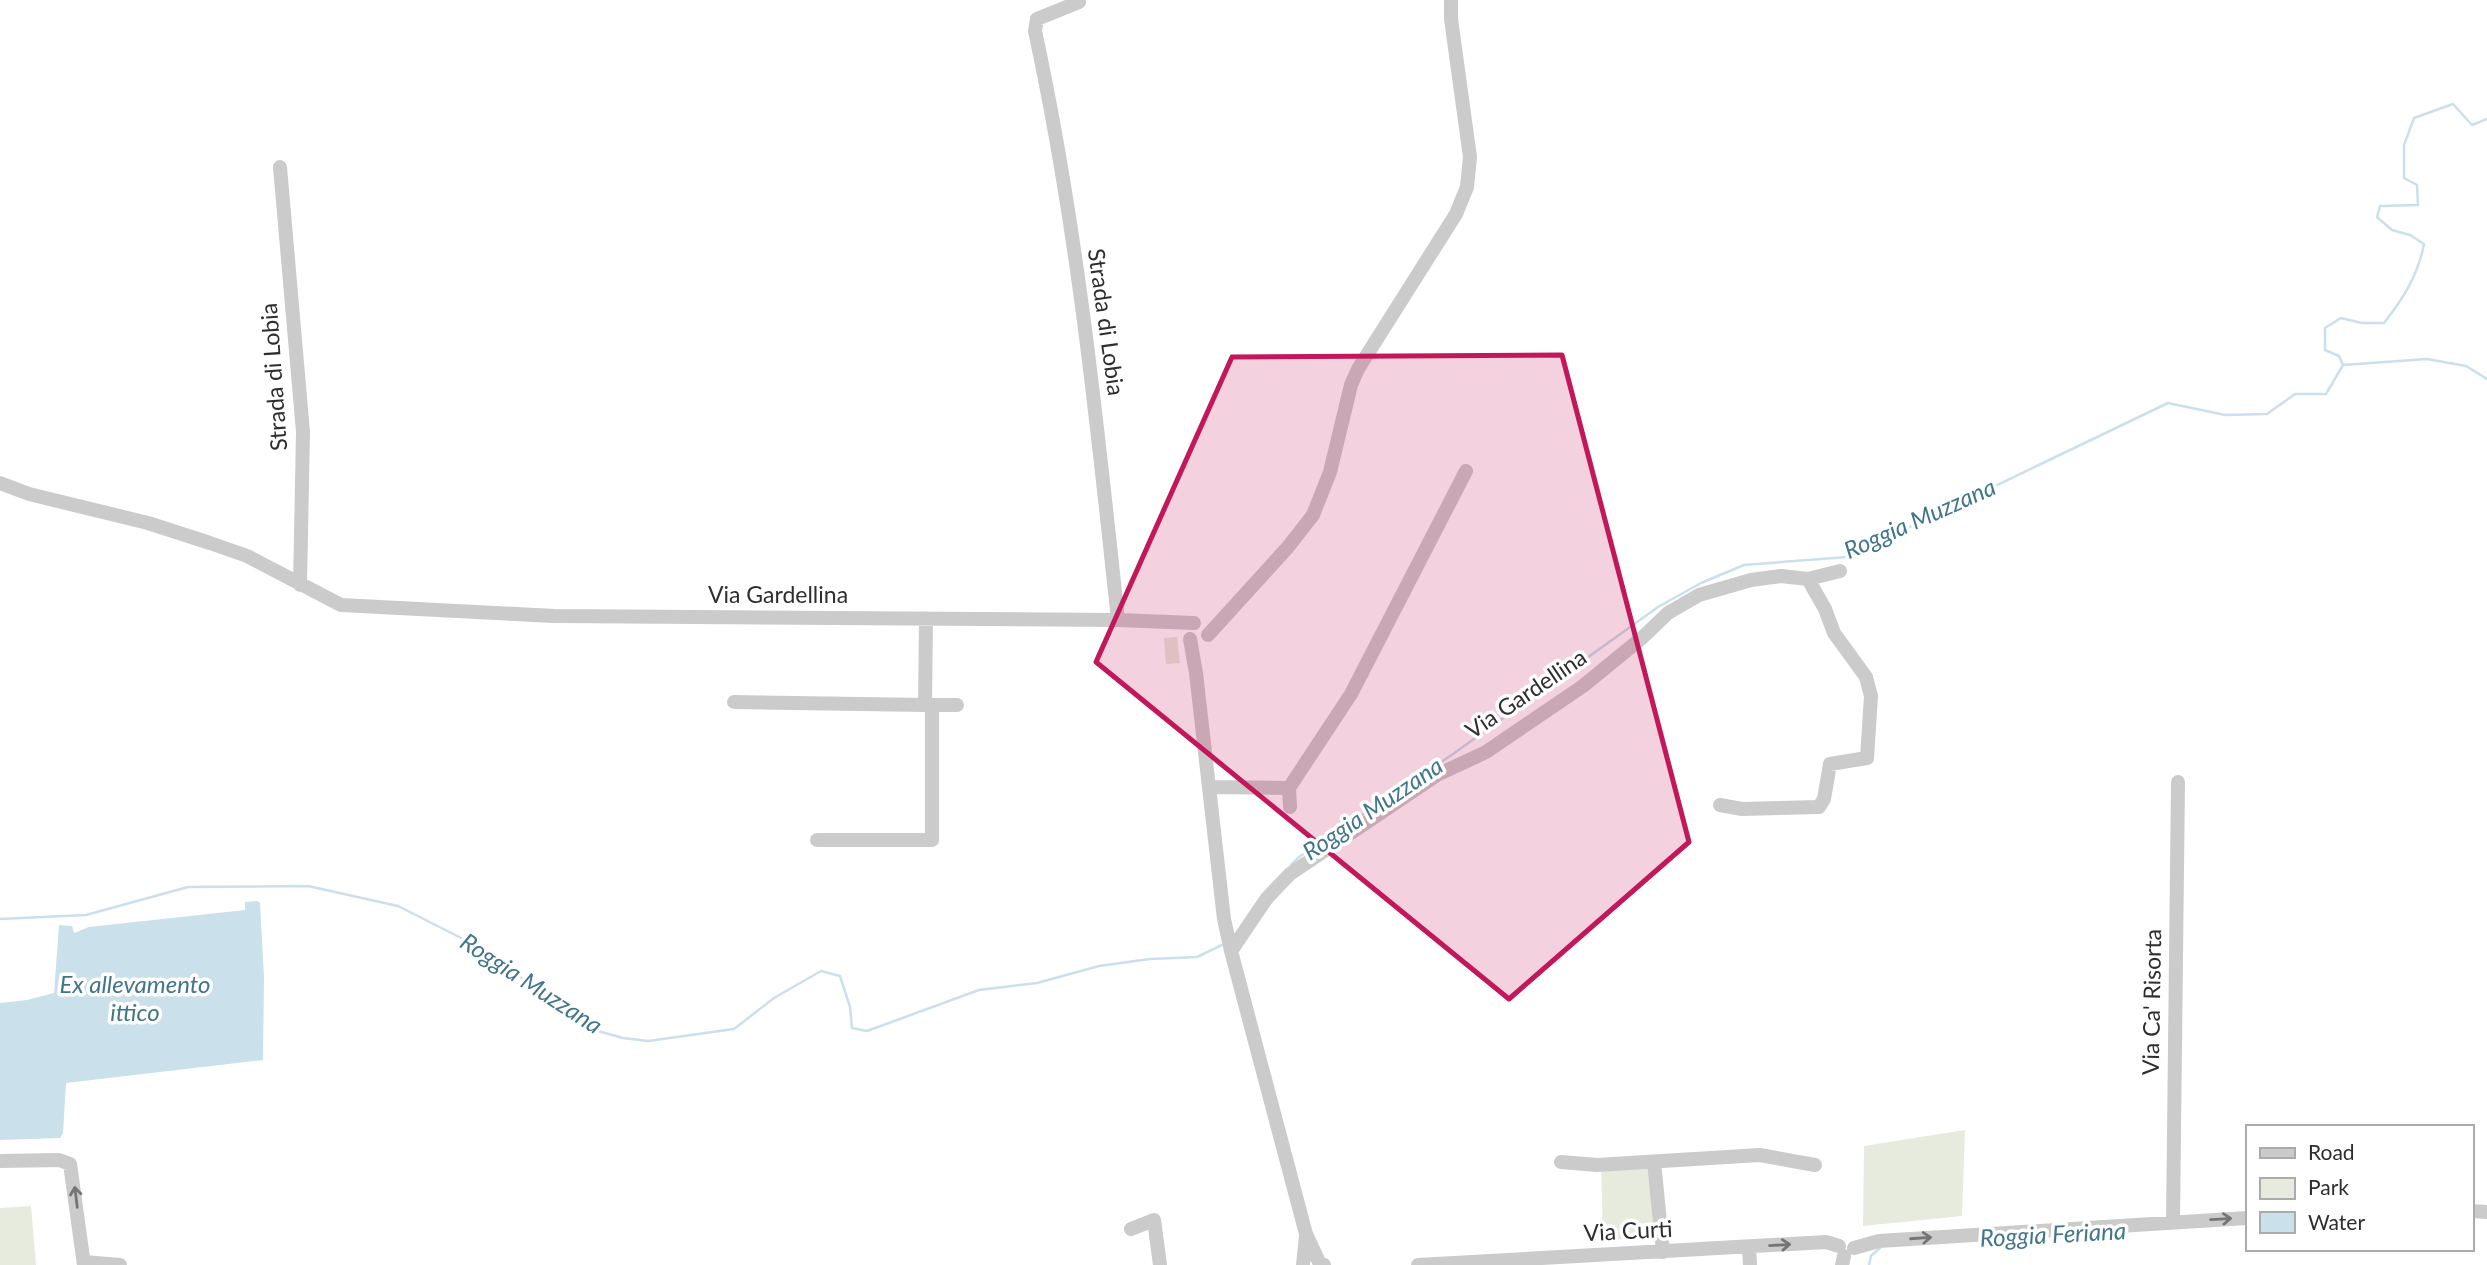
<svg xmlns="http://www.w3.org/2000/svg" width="2487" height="1265" font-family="Lato,sans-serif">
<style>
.green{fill:#e6ebdd}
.water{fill:#cae0ea}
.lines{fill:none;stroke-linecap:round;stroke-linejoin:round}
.stream{stroke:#cae0ea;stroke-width:2.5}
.minor{stroke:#cbcbcb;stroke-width:14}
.oneway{stroke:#757575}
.marked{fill:#c2185b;fill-opacity:0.2;stroke:#c2185b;stroke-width:5;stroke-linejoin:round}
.labels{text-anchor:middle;stroke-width:7;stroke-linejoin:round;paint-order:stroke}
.street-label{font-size:23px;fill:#2e2e2e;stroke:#fff}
.water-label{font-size:24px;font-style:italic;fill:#41758c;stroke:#fff}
</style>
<rect width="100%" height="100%" fill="#fff"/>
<path class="green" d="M1177,637L1180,663L1166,664L1164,638Z
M1965,1130L1962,1216L1863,1226L1864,1146Z
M1601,1163H1652L1656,1237L1603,1240Z
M31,1206L36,1265H0V1208Z"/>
<path class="water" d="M257,901L260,903L264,977L263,1060L66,1083L63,1133L60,1138L0,1140V1003L27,1000L54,993L59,925L72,926L74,933L89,927L245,910V902Z"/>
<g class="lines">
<path class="stream" d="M2343,365L2339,356L2325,350V328L2341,318L2362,323H2384C2403,299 2418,275 2424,244L2410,235L2392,230L2377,217L2380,206L2418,205L2417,185L2404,178V145L2414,118L2453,104L2472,125L2487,119
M1291,865L1299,857L1453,754L1658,607L1701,583L1744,565L1847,557L2168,403L2225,415L2267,414L2295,394H2326L2343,365L2427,359L2466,366L2487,379
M0,919L86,915L188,887L308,886L398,906L471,943L598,1031L623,1038L648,1041L734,1029L774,998L821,971L840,976L850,1007L852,1028L867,1031L979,990L1037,983L1099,966L1150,959L1197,957L1224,944
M1869,1265L1871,1256L1881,1247"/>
<path class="minor" d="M1079,2L1037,19L1035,31C1077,225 1097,423 1118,620
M280,167L303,432L300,585
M0,483L29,494L148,523L210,543L247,556L341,605L554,616L1118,620L1194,623
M926,619L925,705H957
M1208,635L1288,547L1313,515L1330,472L1351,385L1358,369L1456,214L1467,187L1470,157L1451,19V0
M1190,639L1196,673L1224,919L1231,951L1306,1234L1319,1262L1324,1265
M734,702L925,705
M1209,787L1289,788L1290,807
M1289,788L1351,694L1466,471
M1720,805L1742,809L1819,807L1824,799L1830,764L1867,758L1871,696L1866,677L1834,633L1825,609L1808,579
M817,840H932V705
M1231,951L1267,898L1290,874L1437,775L1486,752L1583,686L1643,637L1668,613L1699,595L1751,580L1781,576L1808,579L1840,571
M0,1161L59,1160L70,1164L84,1265
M1561,1162L1597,1165L1760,1155L1815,1165
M1654,1162L1663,1252
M2471,1211L2487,1212
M2173,1222L2178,782
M1131,1229L1154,1220L1160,1265
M1749,1247L1750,1265
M1854,1248L1879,1241L2247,1218
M84,1262L120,1265
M1303,1265L1306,1236
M1418,1265L1826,1242L1839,1246
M1842,1265L1844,1256"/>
</g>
<defs><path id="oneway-shaft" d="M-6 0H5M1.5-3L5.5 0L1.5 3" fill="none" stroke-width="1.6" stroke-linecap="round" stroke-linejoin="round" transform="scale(1.75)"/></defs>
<g class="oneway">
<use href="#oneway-shaft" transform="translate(76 1197) rotate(-97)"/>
<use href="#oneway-shaft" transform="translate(2221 1219) rotate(-3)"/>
<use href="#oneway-shaft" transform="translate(1921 1238) rotate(-4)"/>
<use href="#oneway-shaft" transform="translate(1780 1245) rotate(-3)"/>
</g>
<path class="marked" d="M1562,355L1689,842L1509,999L1096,662L1232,357Z"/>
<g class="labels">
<g class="street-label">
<text transform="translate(1106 322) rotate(82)" y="8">Strada di Lobia</text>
<text transform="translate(274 377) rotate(-94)" y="8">Strada di Lobia</text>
<text x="778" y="603">Via Gardellina</text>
<text transform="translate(1526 694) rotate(-34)" y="8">Via Gardellina</text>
<text transform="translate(2152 1002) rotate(-89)" y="8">Via Ca' Risorta</text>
<text transform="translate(1628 1231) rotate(-3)" y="8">Via Curti</text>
</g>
<g class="water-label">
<text transform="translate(1920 519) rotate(-24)" y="8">Roggia Muzzana</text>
<text transform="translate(1373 809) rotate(-34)" y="8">Roggia Muzzana</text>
<text transform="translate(531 984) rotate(33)" y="8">Roggia Muzzana</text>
<text x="135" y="993">Ex allevamento<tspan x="135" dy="28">ittico</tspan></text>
<text transform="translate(2053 1235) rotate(-3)" y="8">Roggia Feriana</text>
</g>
</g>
<rect x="2246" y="1125" width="228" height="126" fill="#ffffff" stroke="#ababab" stroke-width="2"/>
<rect x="2260" y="1148" width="35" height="10" fill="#cbcbcb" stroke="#ababab" stroke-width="2"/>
<text x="2308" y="1160" font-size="21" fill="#2e2e2e">Road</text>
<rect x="2260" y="1178" width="35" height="21" fill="#e6ebdd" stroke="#ababab" stroke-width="2"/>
<text x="2308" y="1195" font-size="21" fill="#2e2e2e">Park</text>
<rect x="2260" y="1212" width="35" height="21" fill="#cae0ea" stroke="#ababab" stroke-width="2"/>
<text x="2308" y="1230" font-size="21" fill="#2e2e2e">Water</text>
</svg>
